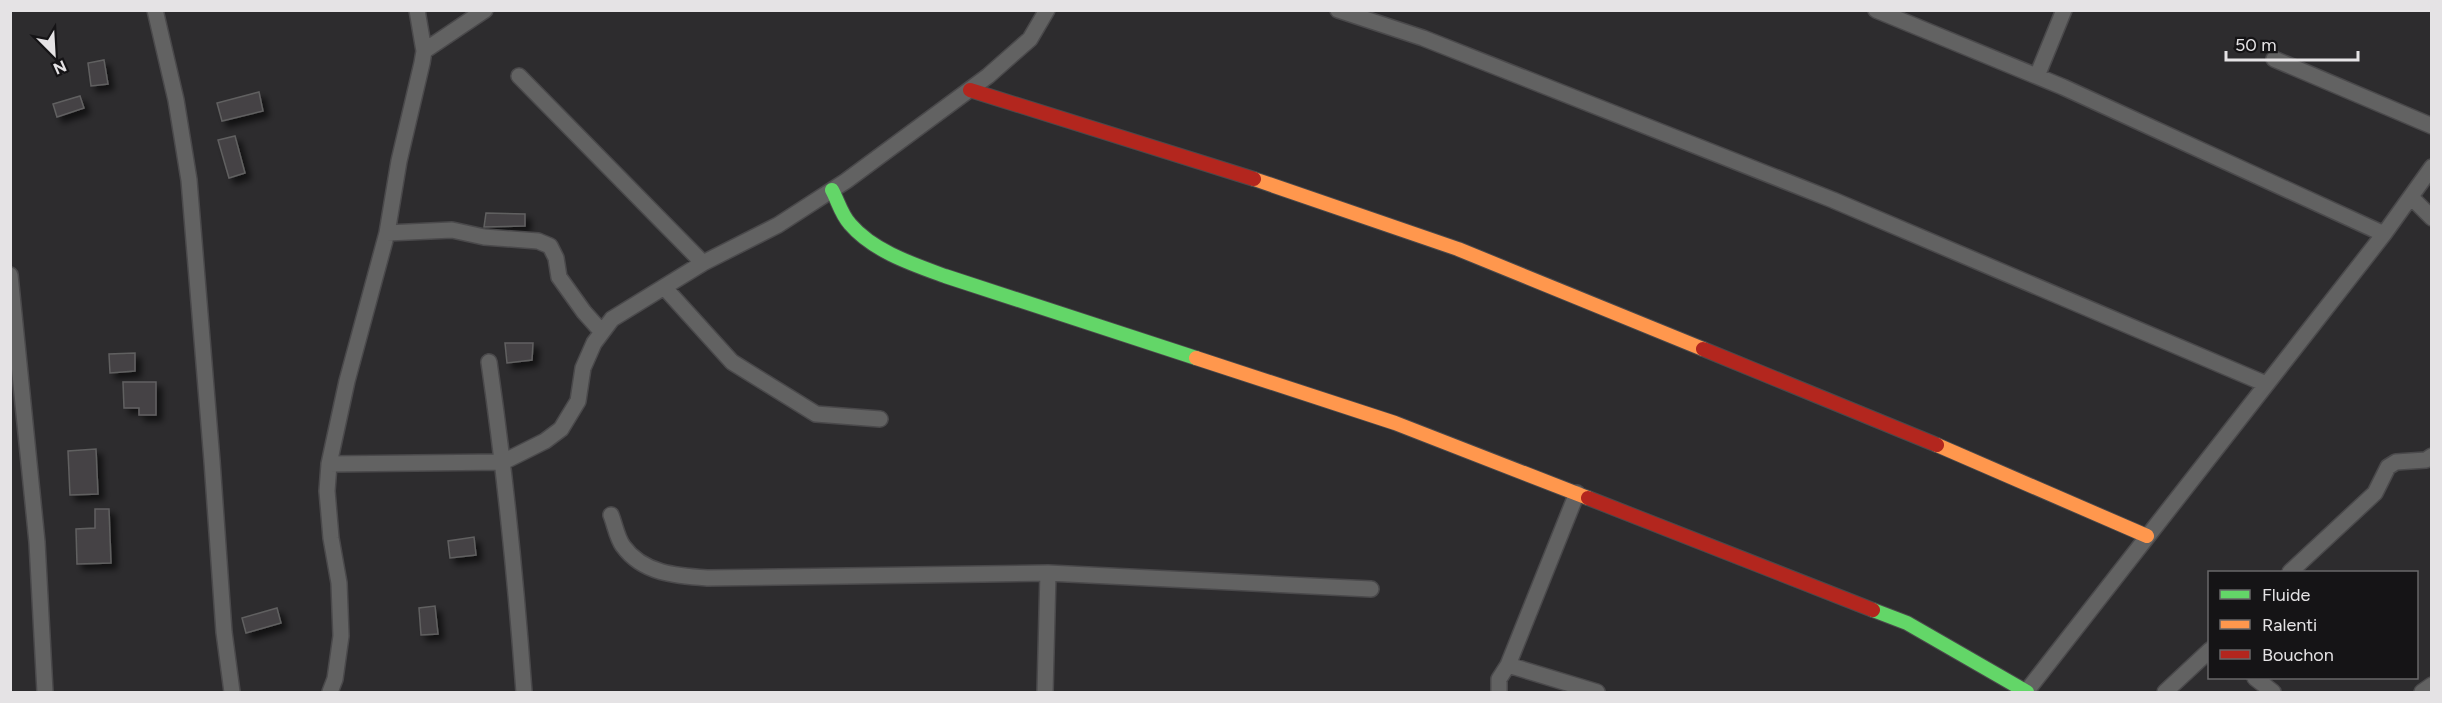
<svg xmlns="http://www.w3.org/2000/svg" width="2442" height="703" font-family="Figtree,sans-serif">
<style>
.building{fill:#444244;stroke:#616061;stroke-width:1.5;filter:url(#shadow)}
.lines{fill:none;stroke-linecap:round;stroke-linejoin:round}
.street-casing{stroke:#4a494b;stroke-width:18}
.fast-casing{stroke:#4a494b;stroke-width:16}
.slow-casing{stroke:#4a494b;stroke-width:16}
.jam-casing{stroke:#4a494b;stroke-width:16}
.street{stroke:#626262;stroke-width:15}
.fast{stroke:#63d668;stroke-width:14}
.slow{stroke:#ff974d;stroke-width:14}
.jam{stroke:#b3261e;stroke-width:14}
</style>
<defs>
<filter id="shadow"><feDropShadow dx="5.5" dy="5.5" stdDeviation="3" flood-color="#0009"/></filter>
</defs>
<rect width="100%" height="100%" fill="#2d2c2e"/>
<path class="building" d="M104,60L108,84L91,86L88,63Z
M259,92L263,111L222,121L217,103Z
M80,96L84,108L57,117L53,104Z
M235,136L245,173L229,178L218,140Z
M486,213L525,214V226L484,227Z
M505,343H533L532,360L507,363Z
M135,353V371L110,373L109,354Z
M123,382H156V415H139V408H124Z
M96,449L98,494L70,495L68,451Z
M95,509H109L111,563L77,564L76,529L95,528Z
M474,537L476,555L450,558L448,541Z
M435,606L438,634L421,635L419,608Z
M277,608L281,623L246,633L242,618Z"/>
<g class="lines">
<defs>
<path id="street" d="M155,10L176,100L189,180L212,461L224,632L232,692
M1338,10L1423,38L1833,200L2266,384
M1876,10L2063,87L2384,234
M424,51L485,10
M2274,59L2432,126
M519,76L703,263
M2037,76L2064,10
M2411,197L2432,218
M387,233L452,230L484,237L538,241L550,246L556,258L559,277L584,312L601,331
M10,275L37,542L45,692
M664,287L732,362L816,414L880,419
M489,362C505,472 516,582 524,692
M329,464L503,462L545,441L561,429L578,401L583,368L594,343L612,319L703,263L778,225L846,181L988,76L1030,39L1047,10
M611,515C615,525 617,538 623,546C643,574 677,576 708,578L1048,573L1371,589
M2290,572L2375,493L2388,467L2396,462L2426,460L2432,456
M1508,665L1597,692
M2255,678L2273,692
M330,692L335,679L341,636L339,583L331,538L327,491L329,464L347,381L387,233L399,161L422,63L424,51L417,10
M1045,692L1048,573
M1499,692V679L1508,665L1577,493
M2026,692L2384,234L2432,167
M2165,692L2210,650
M2422,692L2432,685"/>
<path id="fast" d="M832,190C838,201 841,214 850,224C873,251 912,264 945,276L1196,358
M1873,610L1907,623L2027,692"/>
<path id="slow" d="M1254,179L1458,249L1703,349
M1196,358L1395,423L1588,498
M1937,445L2147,536"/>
<path id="jam" d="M970,90L1254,179
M1703,349L1937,445
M1588,498L1873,610"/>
</defs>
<use href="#street" class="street-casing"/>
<use href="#fast" class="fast-casing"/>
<use href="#slow" class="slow-casing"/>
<use href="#jam" class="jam-casing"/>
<use href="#street" class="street"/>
<use href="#fast" class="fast"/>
<use href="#slow" class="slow"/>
<use href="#jam" class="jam"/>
</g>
<rect width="2442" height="703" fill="none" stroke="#e5e3e5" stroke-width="24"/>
<rect x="2208" y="571" width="210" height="108" fill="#151416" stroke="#686769" stroke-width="1.5"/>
<rect x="2220" y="590" width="30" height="9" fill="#63d668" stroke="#686769" stroke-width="1.5"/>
<text x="2262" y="601" font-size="18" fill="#e5e3e5">Fluide</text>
<rect x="2220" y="620" width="30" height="9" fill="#ff974d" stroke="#686769" stroke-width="1.5"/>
<text x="2262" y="631" font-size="18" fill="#e5e3e5">Ralenti</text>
<rect x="2220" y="650" width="30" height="9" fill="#b3261e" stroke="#686769" stroke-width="1.5"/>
<text x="2262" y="661" font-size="18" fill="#e5e3e5">Bouchon</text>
<g transform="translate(54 54) rotate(156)" stroke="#151416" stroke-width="4.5" paint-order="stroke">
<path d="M0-4.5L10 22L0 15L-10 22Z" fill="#e5e3e5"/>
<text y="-9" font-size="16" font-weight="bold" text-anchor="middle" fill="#e5e3e5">N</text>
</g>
<path d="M2226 51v9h132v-9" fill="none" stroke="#e5e3e5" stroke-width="3"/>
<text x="2235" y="51" font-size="18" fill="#e5e3e5" stroke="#151416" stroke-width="4.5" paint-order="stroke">50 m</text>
</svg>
